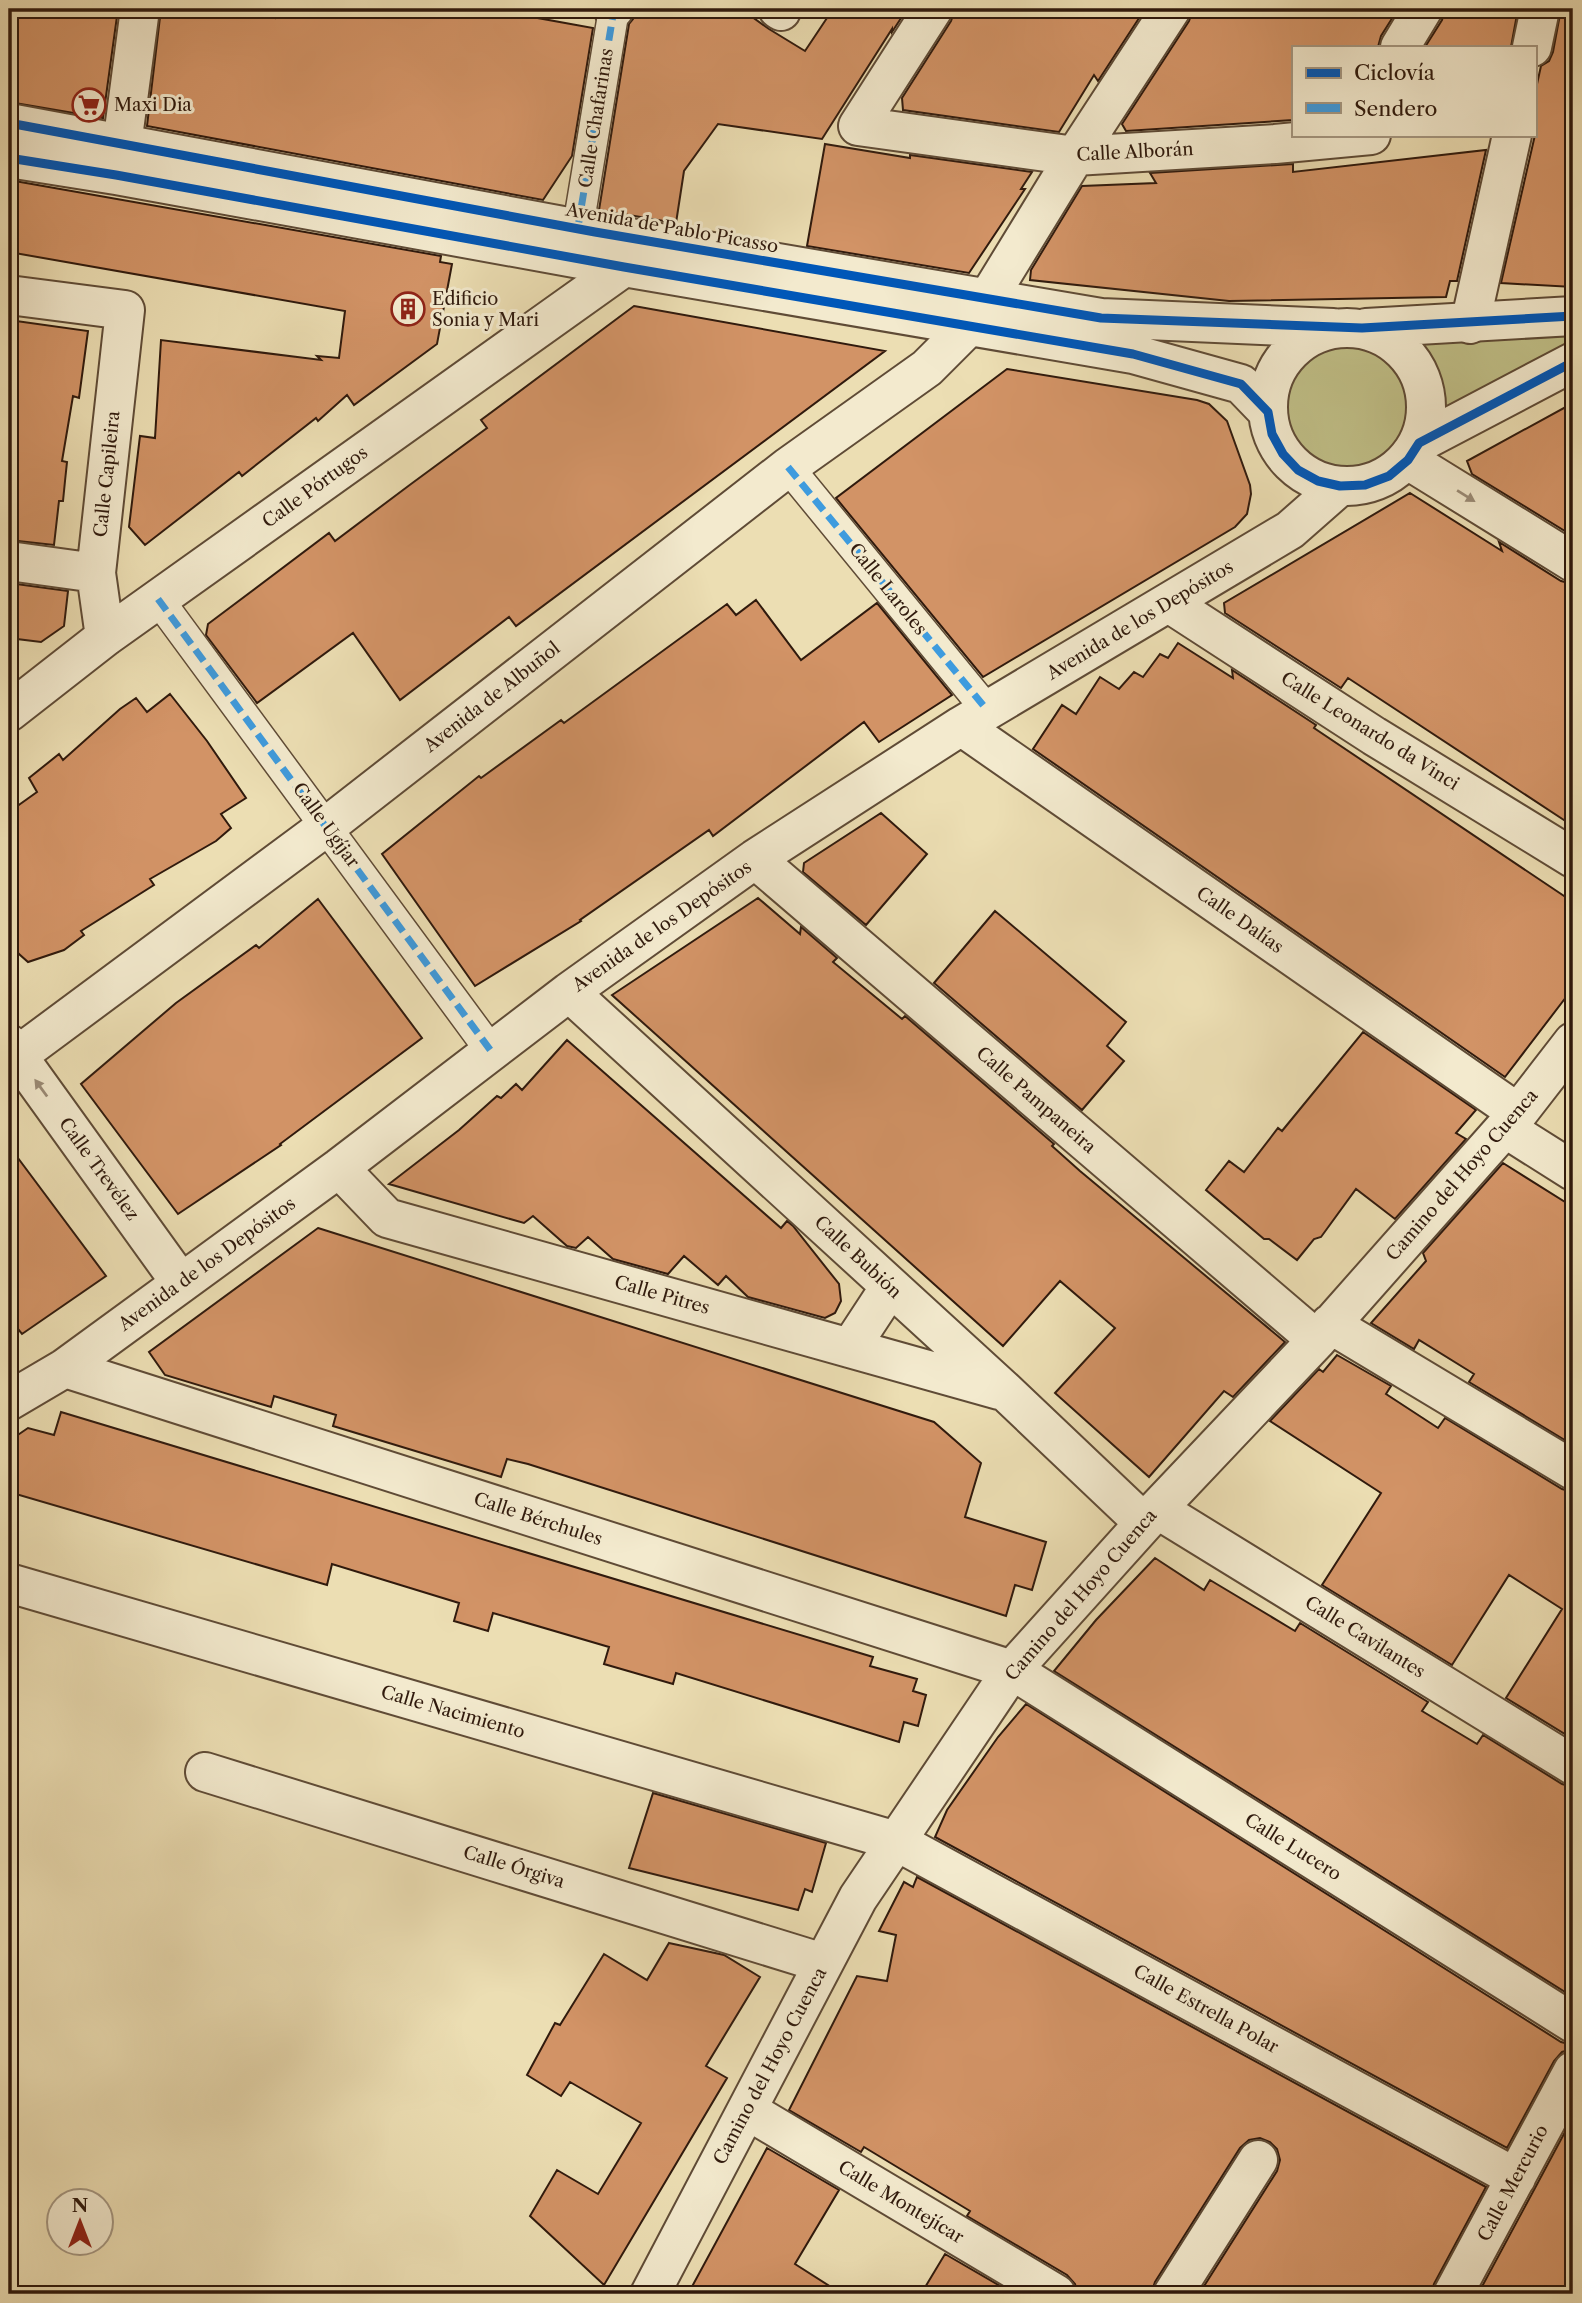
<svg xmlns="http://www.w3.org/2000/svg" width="1582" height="2303" font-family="'Libre Caslon Text',serif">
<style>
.grass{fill:#c0bf87;stroke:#786c4a;stroke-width:2}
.building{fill:#d29366;stroke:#301a0d;stroke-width:2}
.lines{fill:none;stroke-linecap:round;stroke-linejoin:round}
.pedestrian-casing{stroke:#5f4b36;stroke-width:33}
.minor-casing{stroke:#5f4b36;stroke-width:42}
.tertiary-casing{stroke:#5f4b36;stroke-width:42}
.pedestrian{stroke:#f3eace;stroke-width:30}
.minor{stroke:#f3eace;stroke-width:38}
.tertiary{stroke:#f3eace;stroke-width:38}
.quiet{stroke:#3e9bde;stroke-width:7;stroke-dasharray:14 7;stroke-linecap:butt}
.cycleway-casing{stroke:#f3eace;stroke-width:13}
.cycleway{stroke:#0057b8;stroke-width:9}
.oneway{fill:#9b8c77}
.labels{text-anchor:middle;stroke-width:6;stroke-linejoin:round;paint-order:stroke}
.poi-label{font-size:18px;fill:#301a0d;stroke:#f3eace;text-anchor:start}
.street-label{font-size:18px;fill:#301a0d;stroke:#f3eace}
</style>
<rect width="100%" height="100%" fill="#ecdeb3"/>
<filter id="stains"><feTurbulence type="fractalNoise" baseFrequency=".00286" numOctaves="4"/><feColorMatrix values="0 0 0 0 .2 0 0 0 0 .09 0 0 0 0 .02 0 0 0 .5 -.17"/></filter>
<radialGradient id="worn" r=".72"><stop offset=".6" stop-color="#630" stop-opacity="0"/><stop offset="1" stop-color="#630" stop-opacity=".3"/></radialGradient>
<path class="grass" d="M1573,331V353L1437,430C1444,389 1438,368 1409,339Z
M1282 405a66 66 0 1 1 132 0a66 66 0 1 1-132 0Z"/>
<path class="building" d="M9,9H118L103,118L9,102Z
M161,9H225L275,18L277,9H488L593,28L572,156L543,200L147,126Z
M636,9H741L769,29L805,51L833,9H907L892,32V29L822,139L718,124L684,171L676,223L599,210L629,24L633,19Z
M955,9H1145L1098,81L1094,75L1059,132L903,110L902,98L951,21Z
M1193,9H1398L1381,36L1378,47H1293V120L1126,131L1122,124L1189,21Z
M1445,9H1518L1511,47H1425L1442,20Z
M1561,9H1573V287L1501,283L1535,135V93L1541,66L1549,61L1553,52Z
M825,144L910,158V155L1032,172L1021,189H1025L969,273L807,246Z
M1486,150L1457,281H1450L1446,297L1229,301L1030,280L1031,270L1082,186L1156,183L1150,173L1293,164V172Z
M9,180L441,256L440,262L452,264L437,344L354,405L347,395L318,421L316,418L242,476L239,472L145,545L129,527L140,436L155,438L161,340L321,360L317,356L339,358L345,311L9,252Z
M634,306L885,351L516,626L509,617L400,700L353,633L257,703L206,635L208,624L329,533L335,541L411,484L487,428L481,420Z
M9,320L88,331L79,398L73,396L62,461L67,462L65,481L63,501H59L54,545L9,540Z
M1007,369L1197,400L1209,404L1227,421L1250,485L1251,494L1247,514L1235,527L983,677L836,498Z
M1573,403V536L1472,474L1467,461Z
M1410,493L1502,551L1499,542L1561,581L1573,584V826L1348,678L1341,688L1225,613L1224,603Z
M9,583L68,591L64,626L41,642L9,638Z
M756,600L801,660L877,603L952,695L879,742L864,722L713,836L709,830L580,920L581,921L475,986L382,854L479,776L481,778L561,720L564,723L727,604L736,615Z
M1178,643L1233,678L1232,670L1316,725L1314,728L1573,902V988L1505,1077L1033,749L1062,705L1076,714L1100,677L1119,689L1134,672L1143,677L1160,654L1168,658Z
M170,694L207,741L246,798L221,814L231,828L216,841L150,879L154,885L81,931L84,935L64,950L28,962L19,954L9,940V812L37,792L29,778L59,754L63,760L120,709L136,698L147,712Z
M881,813L927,854L866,925L803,872L804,863Z
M758,898L800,934L801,927L837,958L833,962L902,1019L905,1016L1054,1144L1052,1146L1080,1171L1285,1342L1233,1397L1224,1391L1149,1477L1055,1393L1115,1328L1060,1281L1003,1346L612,995Z
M318,899L422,1038L280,1144L281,1145L178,1214L81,1084L176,1003L256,945L259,948Z
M995,911L1126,1022L1107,1046L1124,1061L1082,1110L934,983Z
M1363,1032L1476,1110L1456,1133L1466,1139L1395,1219L1356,1189L1321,1237L1314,1239L1297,1260L1269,1239H1264L1206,1190L1229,1161L1244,1172L1278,1128L1282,1131Z
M567,1040L781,1228L787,1221L793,1226L839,1284L841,1301L835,1313L825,1318L748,1297L726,1276L718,1285L684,1256L668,1274L613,1259L588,1237L576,1248L567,1246L533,1216L524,1223L389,1184L459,1130L497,1096L501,1098L516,1084L522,1090Z
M9,1146L106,1276L22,1334L9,1318Z
M1503,1163L1573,1207V1445L1469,1382L1474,1374L1419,1340L1414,1349L1371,1323L1426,1261L1423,1253Z
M318,1228L934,1422L981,1463L965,1517L1046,1542L1032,1590L1015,1585L1006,1616L528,1464L507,1459L501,1477L333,1426L336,1415L274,1396L271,1407L165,1375L149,1352Z
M1337,1355L1391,1386L1386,1394L1438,1428L1445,1418L1562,1489L1573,1492V1739L1506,1698L1562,1609L1509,1575L1452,1665L1322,1585L1381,1493L1270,1421L1319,1369L1323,1372Z
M61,1412L873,1657L870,1666L917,1679L913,1691L926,1695L918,1726L904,1722L899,1742L676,1673L673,1684L604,1664L609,1647L493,1613L488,1631L454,1621L459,1603L332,1564L327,1585L9,1492V1441L28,1428L54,1435Z
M1155,1558L1204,1590L1210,1580L1295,1631L1300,1623L1428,1702L1422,1711L1477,1744L1483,1735L1562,1784L1573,1787V1997L1054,1671L1096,1620Z
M1026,1704L1561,2042L1573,2045V2049L1562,2052L1554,2061L1507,2148L935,1837L947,1810L998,1737Z
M653,1793L826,1843L812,1892L805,1889L798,1910L629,1868Z
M917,1877L1486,2187L1434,2284L1431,2294H1199L1277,2171L1280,2160L1277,2149L1270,2142L1260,2138L1249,2140L1240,2148L1155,2282L1151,2294H1078L1075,2284L1067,2275L967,2216L970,2211L864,2147L861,2152L789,2110L857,1976L887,1981L896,1935L879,1931L904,1882L913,1887Z
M669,1943L724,1955L760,1977L706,2066L727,2078L604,2285L530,2216L557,2170L598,2194L641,2123L570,2082L561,2096L527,2075L555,2023L560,2025L604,1954L647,1980Z
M1573,2117V2294H1478L1535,2188Z
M767,2148L839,2190L795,2264L842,2294H688Z
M945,2254L1014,2294H921Z"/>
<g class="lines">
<defs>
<path id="pedestrian" d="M578,227L614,9
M788,467L987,710
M158,599L491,1051"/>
<path id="minor" d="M613,9H614
M778,9L781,11
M933,9L858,126L1075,156L1275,144L1371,135
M1400,47L1423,9
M1532,47L1540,9
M122,145L140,9
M9,295L125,310L96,573L105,637
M988,298L1075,156L1171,9
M1470,324L1512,135
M1408,460L1573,562
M9,561L96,573
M1169,603L1374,736L1573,858
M9,712L105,637L624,267
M961,726L1518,1113
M755,859L1317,1340
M569,992L1005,1391L1144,1523
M9,1044L181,1283
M9,1062L327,826L788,467L927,368L969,326
M1505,1128L1573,1171
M339,1168L387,1218L999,1390
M1330,1324L1573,1470
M850,1348L890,1287
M65,1368L1012,1670L1573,2023
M9,1401L65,1368L339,1168L569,992L755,859L961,726L1290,530L1340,486
M1157,1509L1573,1765
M9,1583L896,1841L1516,2178
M205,1772L823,1963
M747,2110L1056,2294
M650,2294L858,1898L1012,1670L1157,1509L1317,1340L1518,1113L1573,1042
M1173,2294L1258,2160
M1453,2294L1573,2071"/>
<path id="tertiary" d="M9,123L595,232L1101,318L1333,328
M9,158L116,175L624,267L1133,354L1241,384L1268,412
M1268 407a79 79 0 1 1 158 0a79 79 0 1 1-158 0Z
M1366,328L1573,316
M1419,443L1573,362"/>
</defs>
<use href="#pedestrian" class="pedestrian-casing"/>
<use href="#minor" class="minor-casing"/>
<use href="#tertiary" class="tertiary-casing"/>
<use href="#pedestrian" class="pedestrian"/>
<use href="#minor" class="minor"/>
<use href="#tertiary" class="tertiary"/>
<path class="quiet" d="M578,227L614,9
M788,467L987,710
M158,599L491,1051"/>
<defs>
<path id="cycleway" d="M9,123L595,232L1101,318L1362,328L1573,316
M9,158L116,175L624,267L1133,354L1241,384L1268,412L1272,434L1283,454L1298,470L1318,481L1340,486L1365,485L1389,476L1408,460L1419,443L1573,362"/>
</defs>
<use href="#cycleway" class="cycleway-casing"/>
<use href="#cycleway" class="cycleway"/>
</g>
<defs><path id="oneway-solid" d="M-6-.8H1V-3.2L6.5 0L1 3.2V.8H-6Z" transform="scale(1.75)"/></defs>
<g class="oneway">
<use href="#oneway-solid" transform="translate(1466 496) rotate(32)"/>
<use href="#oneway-solid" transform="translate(41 1088) rotate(-126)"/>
</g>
<defs>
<symbol id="supermarket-ring" viewBox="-11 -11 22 22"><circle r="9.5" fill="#f3eace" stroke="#8f2418" stroke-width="1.5"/><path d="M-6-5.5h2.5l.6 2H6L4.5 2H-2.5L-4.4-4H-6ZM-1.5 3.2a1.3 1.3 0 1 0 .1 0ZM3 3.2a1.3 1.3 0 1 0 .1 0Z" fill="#8f2418"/></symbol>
<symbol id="building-ring" viewBox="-11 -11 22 22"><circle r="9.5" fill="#f3eace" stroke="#8f2418" stroke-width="1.5"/><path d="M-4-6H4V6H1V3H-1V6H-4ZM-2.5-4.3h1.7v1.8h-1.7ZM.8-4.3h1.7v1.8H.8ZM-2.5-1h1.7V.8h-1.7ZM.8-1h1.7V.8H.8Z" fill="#8f2418"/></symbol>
</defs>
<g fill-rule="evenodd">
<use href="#supermarket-ring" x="70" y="86" width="38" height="38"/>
<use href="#building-ring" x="389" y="290" width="38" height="38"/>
</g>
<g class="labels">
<g class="poi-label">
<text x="114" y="111">Maxi Dia</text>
<text x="432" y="305">Edificio<tspan x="432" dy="21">Sonia y Mari</tspan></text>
</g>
<g class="street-label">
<text transform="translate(596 118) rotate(-81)" y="6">Calle Chafarinas</text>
<text transform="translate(1135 152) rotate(-3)" y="6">Calle Alborán</text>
<text transform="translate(672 228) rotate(10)" y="6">Avenida de Pablo Picasso</text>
<text transform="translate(107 474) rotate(-84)" y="6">Calle Capileira</text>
<text transform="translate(315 487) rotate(-36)" y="6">Calle Pórtugos</text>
<text transform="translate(888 589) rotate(51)" y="6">Calle Laroles</text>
<text transform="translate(1140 620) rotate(-31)" y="6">Avenida de los Depósitos</text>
<text transform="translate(492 697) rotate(-38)" y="6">Avenida de Albuñol</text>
<text transform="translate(1370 731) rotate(32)" y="6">Calle Leonardo da Vinci</text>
<text transform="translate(326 825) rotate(54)" y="6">Calle Ugíjar</text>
<text transform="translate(1240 920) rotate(35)" y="6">Calle Dalías</text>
<text transform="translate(662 926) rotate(-35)" y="6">Avenida de los Depósitos</text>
<text transform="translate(1036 1100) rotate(41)" y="6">Calle Pampaneira</text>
<text transform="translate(99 1169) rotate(54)" y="6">Calle Trevélez</text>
<text transform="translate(1462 1175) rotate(-49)" y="6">Camino del Hoyo Cuenca</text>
<text transform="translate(858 1257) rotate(43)" y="6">Calle Bubión</text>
<text transform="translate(207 1264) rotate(-36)" y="6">Avenida de los Depósitos</text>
<text transform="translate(662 1295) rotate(16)" y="6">Calle Pitres</text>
<text transform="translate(538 1519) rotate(18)" y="6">Calle Bérchules</text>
<text transform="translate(1081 1595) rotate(-49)" y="6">Camino del Hoyo Cuenca</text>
<text transform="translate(1365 1637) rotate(32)" y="6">Calle Cavilantes</text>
<text transform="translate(453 1712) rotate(16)" y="6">Calle Nacimiento</text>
<text transform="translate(1293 1847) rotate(32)" y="6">Calle Lucero</text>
<text transform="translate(514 1867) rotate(17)" y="6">Calle Órgiva</text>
<text transform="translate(1206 2009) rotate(29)" y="6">Calle Estrella Polar</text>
<text transform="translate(770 2066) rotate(-62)" y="6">Camino del Hoyo Cuenca</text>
<text transform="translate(1513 2183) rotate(-62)" y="6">Calle Mercurio</text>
<text transform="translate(901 2202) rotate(31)" y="6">Calle Montejícar</text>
</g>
</g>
<rect width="1582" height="2303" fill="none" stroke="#ecdeb3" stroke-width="35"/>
<rect x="10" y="10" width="1561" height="2282" fill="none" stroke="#301a0d" stroke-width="3.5"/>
<rect x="18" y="18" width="1547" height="2268" fill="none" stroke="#301a0d" stroke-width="2"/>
<rect x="1292" y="46" width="245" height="91" fill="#f3eace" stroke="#a59781" stroke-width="2"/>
<rect x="1306" y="68" width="35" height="10" fill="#0057b8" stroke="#a59781" stroke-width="2"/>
<text x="1354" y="80" font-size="21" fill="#301a0d">Ciclovía</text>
<rect x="1306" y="103" width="35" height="10" fill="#3e9bde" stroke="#a59781" stroke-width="2"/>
<text x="1354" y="116" font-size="21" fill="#301a0d">Sendero</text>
<g transform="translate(80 2222)"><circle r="33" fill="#f3eace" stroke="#a59781" stroke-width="2"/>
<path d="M0-5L12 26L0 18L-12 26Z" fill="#8f2418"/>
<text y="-10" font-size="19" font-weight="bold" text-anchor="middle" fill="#301a0d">N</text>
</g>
<rect width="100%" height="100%" filter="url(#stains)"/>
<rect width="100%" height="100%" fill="url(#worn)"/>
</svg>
